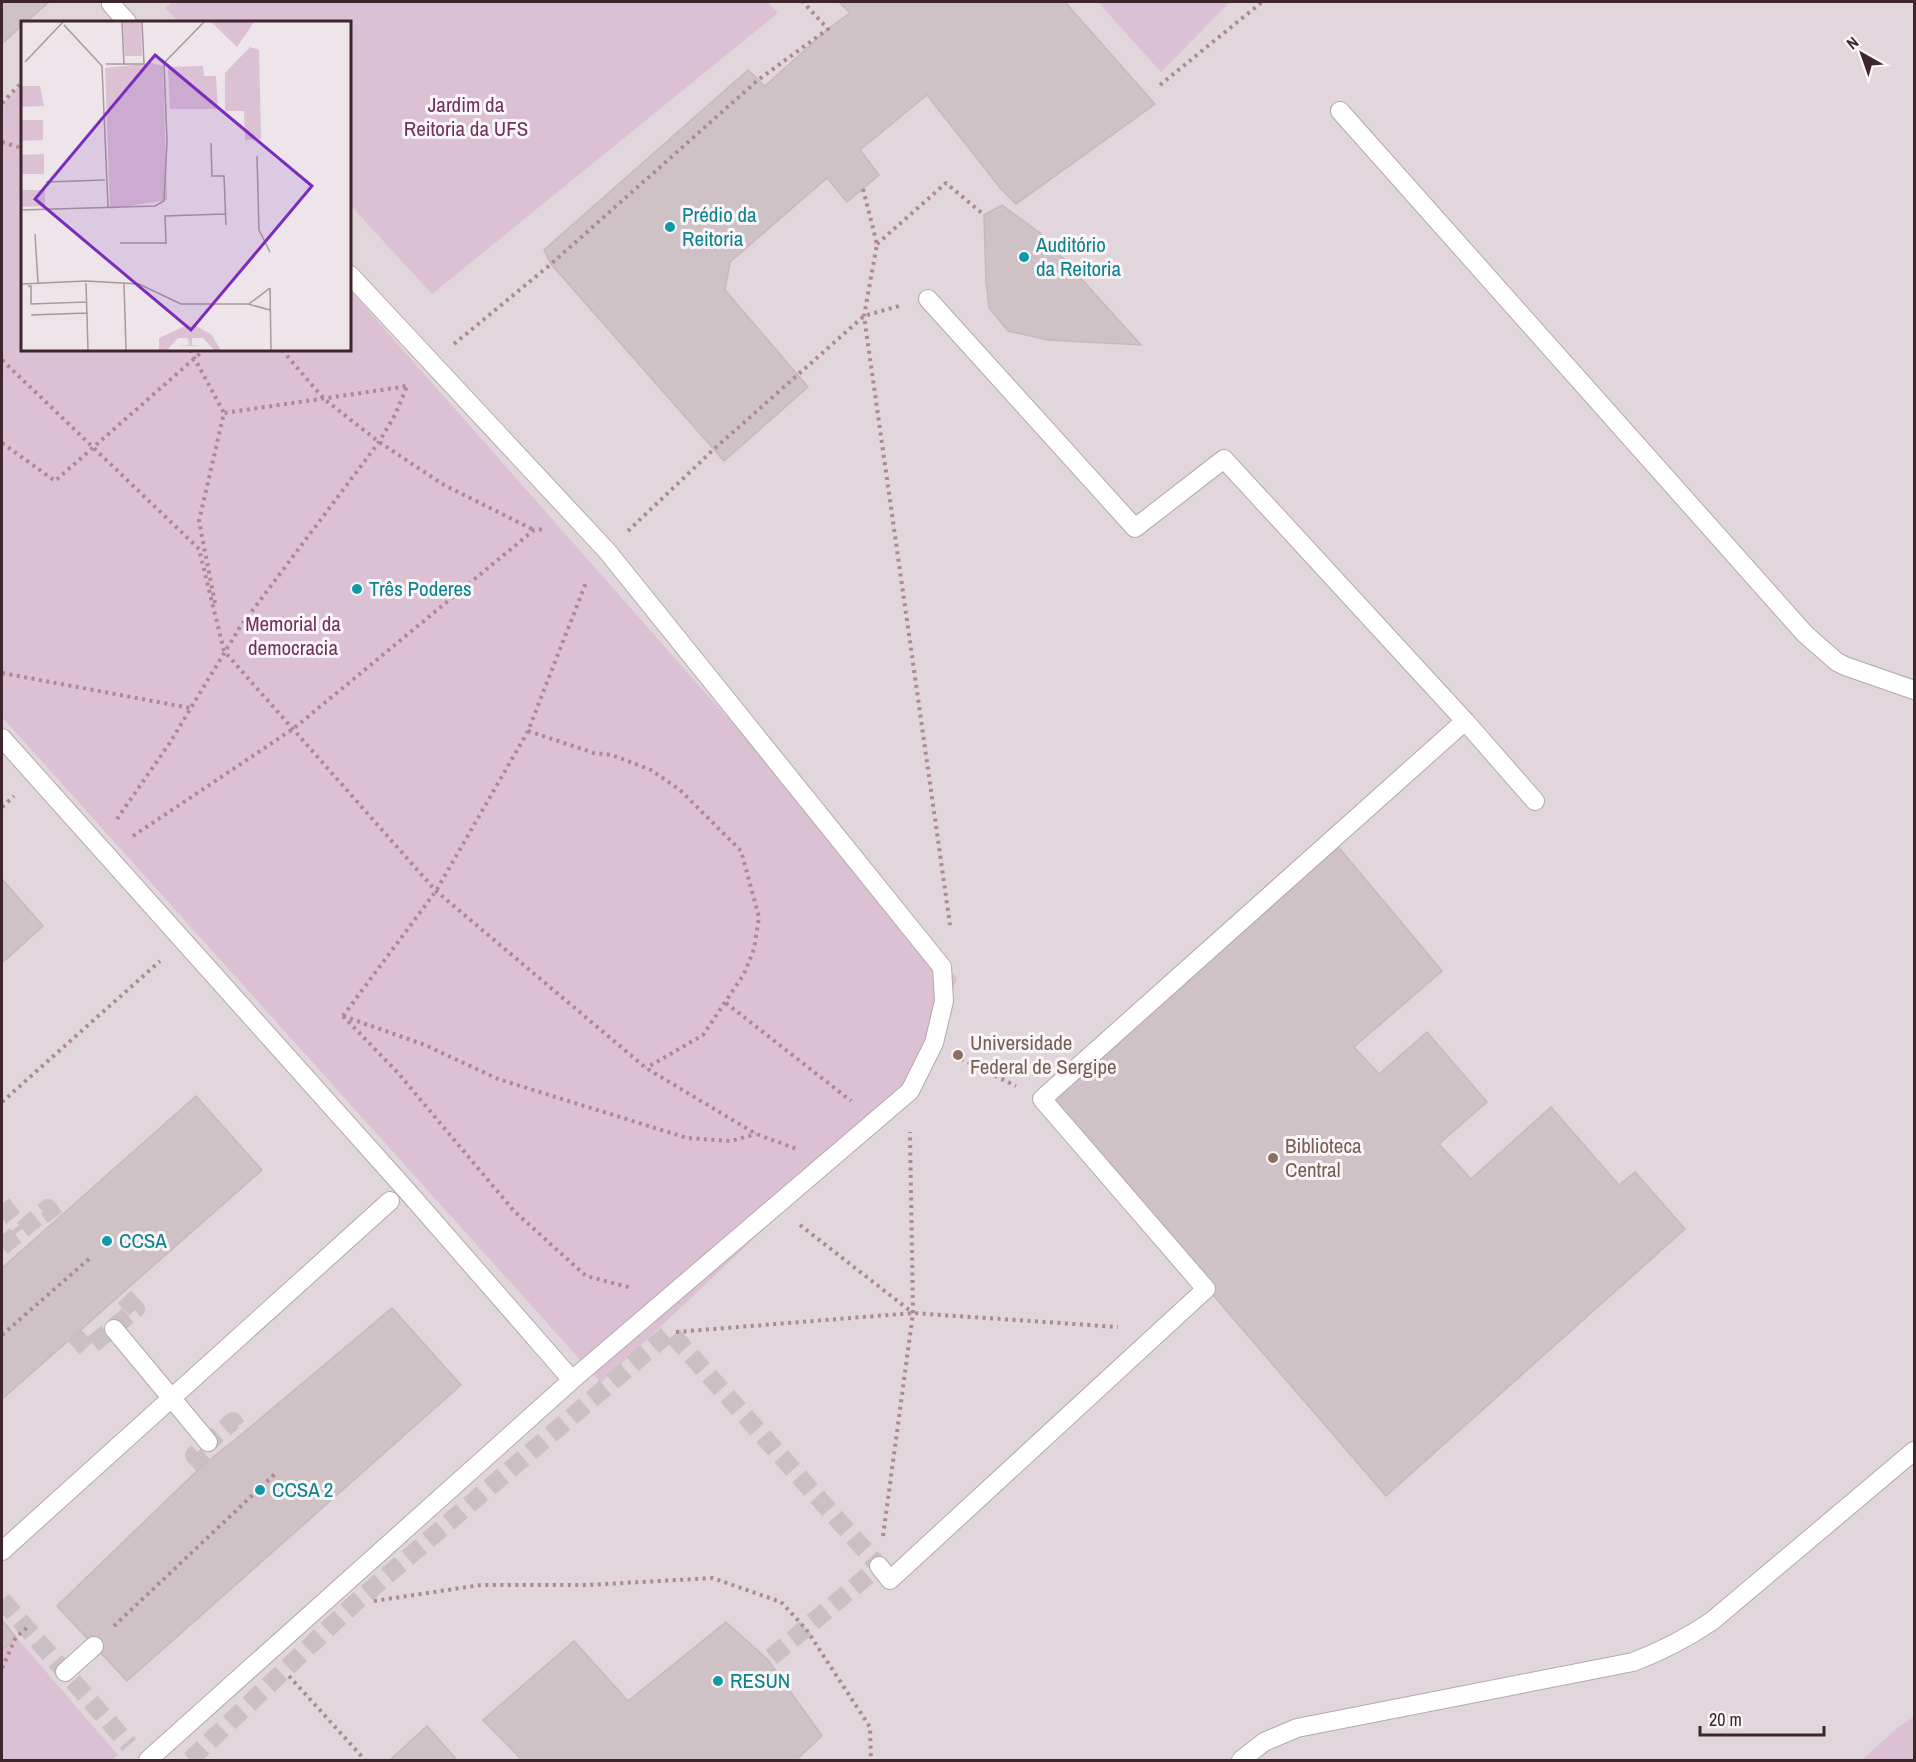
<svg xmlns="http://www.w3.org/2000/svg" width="1916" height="1762" font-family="'Archivo Narrow',sans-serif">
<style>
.built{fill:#e1d6db;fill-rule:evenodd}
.green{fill:#dcc0d4}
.building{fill:#cec2c7;stroke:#c6b8be;stroke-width:1.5}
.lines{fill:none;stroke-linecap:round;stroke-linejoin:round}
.street-tunnel{stroke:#cabfc3;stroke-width:18;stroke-dasharray:18 9;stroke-linecap:butt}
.lane-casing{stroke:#b5a8ad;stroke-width:20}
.street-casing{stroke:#b5a8ad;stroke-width:20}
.path{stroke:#ae8993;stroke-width:4;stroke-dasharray:3 4.5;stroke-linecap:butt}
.lane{stroke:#fff;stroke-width:18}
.street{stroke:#fff;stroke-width:18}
.culture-dot{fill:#0f9aa8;stroke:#faf6f8;stroke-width:2}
.education-dot{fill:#8d6e63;stroke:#faf6f8;stroke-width:2}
.labels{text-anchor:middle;stroke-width:6;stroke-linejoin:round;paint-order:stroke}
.park-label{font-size:21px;fill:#713358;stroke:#faf6f8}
.culture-label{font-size:21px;fill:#0d838f;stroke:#faf6f8;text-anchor:start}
.education-label{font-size:21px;fill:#785e54;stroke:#faf6f8;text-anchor:start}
.inset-road{fill:none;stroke:#a7999d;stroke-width:1.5}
.view{fill:#7b2cbf;fill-opacity:0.15;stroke:#7b2cbf;stroke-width:3}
.inset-edge{fill:none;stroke:#3e262c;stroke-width:3}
</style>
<rect width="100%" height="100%" fill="#ede5e9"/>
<path class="built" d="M2,2H1914V1760H2ZM22,22H350V350H22Z"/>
<path class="green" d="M172,2H767L778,13L432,294L350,205V22H179L165,8Z
M1098,2H1230L1161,72Z
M22,83V350H350V290L957,978L934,1043L910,1091L601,1383L2,717V104Z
M16,1637L118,1755L112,1760H2V1650Z
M1914,1717V1760H1862L1897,1728Z"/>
<path class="building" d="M2,2H49L26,22H22V25L2,44Z
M839,2H1065L1155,104L1016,204L1001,189L927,95L860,150L879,175L847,202L827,178L730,262L725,290L808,387L724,461L551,264L544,250L748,70L765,86L828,29L850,13Z
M1002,205L1040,233L1141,345L1048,340L1008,331L989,308L986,281L984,215Z
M1335,843L1442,971L1354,1047L1379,1074L1427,1032L1487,1102L1439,1144L1471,1179L1551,1107L1619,1185L1635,1172L1685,1229L1386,1496L1046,1101Z
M2,879L43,926L2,963Z
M196,1096L262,1170L2,1399V1268Z
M392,1308L461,1385L127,1681L57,1606L203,1465L242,1434Z
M2,1620L16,1637L2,1650Z
M726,1622L768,1660L822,1736L796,1760H522L483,1720L574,1641L628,1701Z
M427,1726L457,1760H390Z"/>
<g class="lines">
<path class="street-tunnel" d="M2,1204L22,1229
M2,1247L48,1208L56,1219
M74,1335L87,1349L136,1309L121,1294
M203,1465L194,1455L233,1421L242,1434
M2,1600L129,1745
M190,1760L355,1603L670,1332L879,1566L768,1660"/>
<defs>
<path id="lane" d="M112,2L111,4L127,22
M1340,111L1805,634L1837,662L1845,666L1914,690
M2,738L408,1192L572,1380
M148,1760L572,1380L910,1091L934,1043L944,1001L942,967L607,551L350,275
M1241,1760L1264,1742L1297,1728L1633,1662C1662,1651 1687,1638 1712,1621L1914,1451"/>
<path id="street" d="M928,299L1135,528L1224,459L1465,721L1535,801
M114,1329L208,1442
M2,1551L390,1201
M879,1566L890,1580L1206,1289L1042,1099L1465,721
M65,1672L94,1646"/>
</defs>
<use href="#lane" class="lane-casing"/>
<use href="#street" class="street-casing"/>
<path class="path" d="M1160,85L1262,2
M2,103L22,82
M2,142L22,148
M863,189L877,244L864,316L950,925
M877,244L946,183L984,215
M454,344L551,264L758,80L828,29L803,2
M190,350L224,413
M282,350L324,399L379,442L444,485L534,530
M2,360L199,549L224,651L436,891L646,1068L756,1134L797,1149
M2,443L55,481L204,350
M628,531L713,450L864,316L899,306
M215,603L199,521L224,413L402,387L407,385
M2,673L190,708
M528,731L594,753L612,755L651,770L680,790L741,851L759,917L754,949L744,974L703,1035L646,1068
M2,807L14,796
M117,819L169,744L240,627L379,442L395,415L408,384
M133,836L293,729L534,530L544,529
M726,1003L851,1101
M343,1016L436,891L528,731L587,580
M343,1016L425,1045L498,1079L687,1138L731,1141L756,1134
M343,1016L398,1073L514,1211L586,1276L632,1288
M961,1059L1016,1086
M2,1102L160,961
M800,1225L913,1313
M676,1332L913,1313L1118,1327
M2,1335L90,1258
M883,1536L913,1313L910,1132
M374,1601L481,1585H587L713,1578L781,1602L806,1629L870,1727L871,1760
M114,1626L277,1472
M2,1668L16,1637L27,1628
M289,1676L365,1760"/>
<use href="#lane" class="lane"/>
<use href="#street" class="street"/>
</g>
<g class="culture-dot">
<circle cx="670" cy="227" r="6"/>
<circle cx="1024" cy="257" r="6"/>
<circle cx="357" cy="589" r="6"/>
<circle cx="107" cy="1241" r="6"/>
<circle cx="260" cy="1490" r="6"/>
<circle cx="718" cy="1681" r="6"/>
</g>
<g class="education-dot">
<circle cx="958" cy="1055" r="6"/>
<circle cx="1273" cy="1158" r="6"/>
</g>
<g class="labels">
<g class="park-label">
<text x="466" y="112">Jardim da<tspan x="466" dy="24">Reitoria da UFS</tspan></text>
<text x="293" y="631">Memorial da<tspan x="293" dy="24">democracia</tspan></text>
</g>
<g class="culture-label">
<text x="682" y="222">Prédio da<tspan x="682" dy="24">Reitoria</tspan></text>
<text x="1036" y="252">Auditório<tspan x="1036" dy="24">da Reitoria</tspan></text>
<text x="369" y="596">Três Poderes</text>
<text x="119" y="1248">CCSA</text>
<text x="272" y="1497">CCSA 2</text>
<text x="730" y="1688">RESUN</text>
</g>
<g class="education-label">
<text x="970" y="1050">Universidade<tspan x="970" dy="24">Federal de Sergipe</tspan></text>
<text x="1285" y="1153">Biblioteca<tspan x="1285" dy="24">Central</tspan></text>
</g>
</g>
<g transform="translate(21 21)">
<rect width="330" height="330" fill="#ede5e9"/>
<path d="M102,1H120L121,35H104ZM190,1H233L216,26ZM229,26L238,29L240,118L224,119L223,90H204V52ZM131,42L142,45L146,179L89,188L84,47ZM182,45L183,55H195L197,88H149L147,46ZM0,65H19L23,85L0,86ZM0,99H22V119L0,120ZM23,133V153H0V134ZM0,169H24V185L0,186ZM175,305L190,313L200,329H193L182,317H171V324L183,325H156L168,324L167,317H157L146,329H138V317L162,306Z" fill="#dcc0d4"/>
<path class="inset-road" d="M101,1L103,43M43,4L81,45L87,186M4,41L42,1M85,43H123L121,1M190,122L191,155H203L205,204M236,135L238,209L249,231M25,161L84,159M0,189L134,185L143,180L146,120L143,42L183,1M14,213L17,262M99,222H145L144,195L204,193M65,262L67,329M103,262L105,329M0,263L65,260L118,263L160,283H227L249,289M7,265H10V283L65,281M249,267L250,329M228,283L249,267M10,294L66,292"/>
<path class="view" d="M134,34L291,165L170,309L14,178Z"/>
<rect width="330" height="330" class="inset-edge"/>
</g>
<rect width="1916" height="1762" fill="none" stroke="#3e262c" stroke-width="6"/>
<g transform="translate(1862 54) rotate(320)" stroke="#faf6f8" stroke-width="4.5" paint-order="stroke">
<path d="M0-4.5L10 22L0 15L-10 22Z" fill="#3e262c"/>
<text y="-9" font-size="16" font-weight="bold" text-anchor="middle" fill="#3e262c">N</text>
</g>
<path d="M1700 1726v9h124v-9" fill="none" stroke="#3e262c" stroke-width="3"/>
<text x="1709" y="1726" font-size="18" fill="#3e262c" stroke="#faf6f8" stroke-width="4.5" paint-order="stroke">20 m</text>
</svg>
